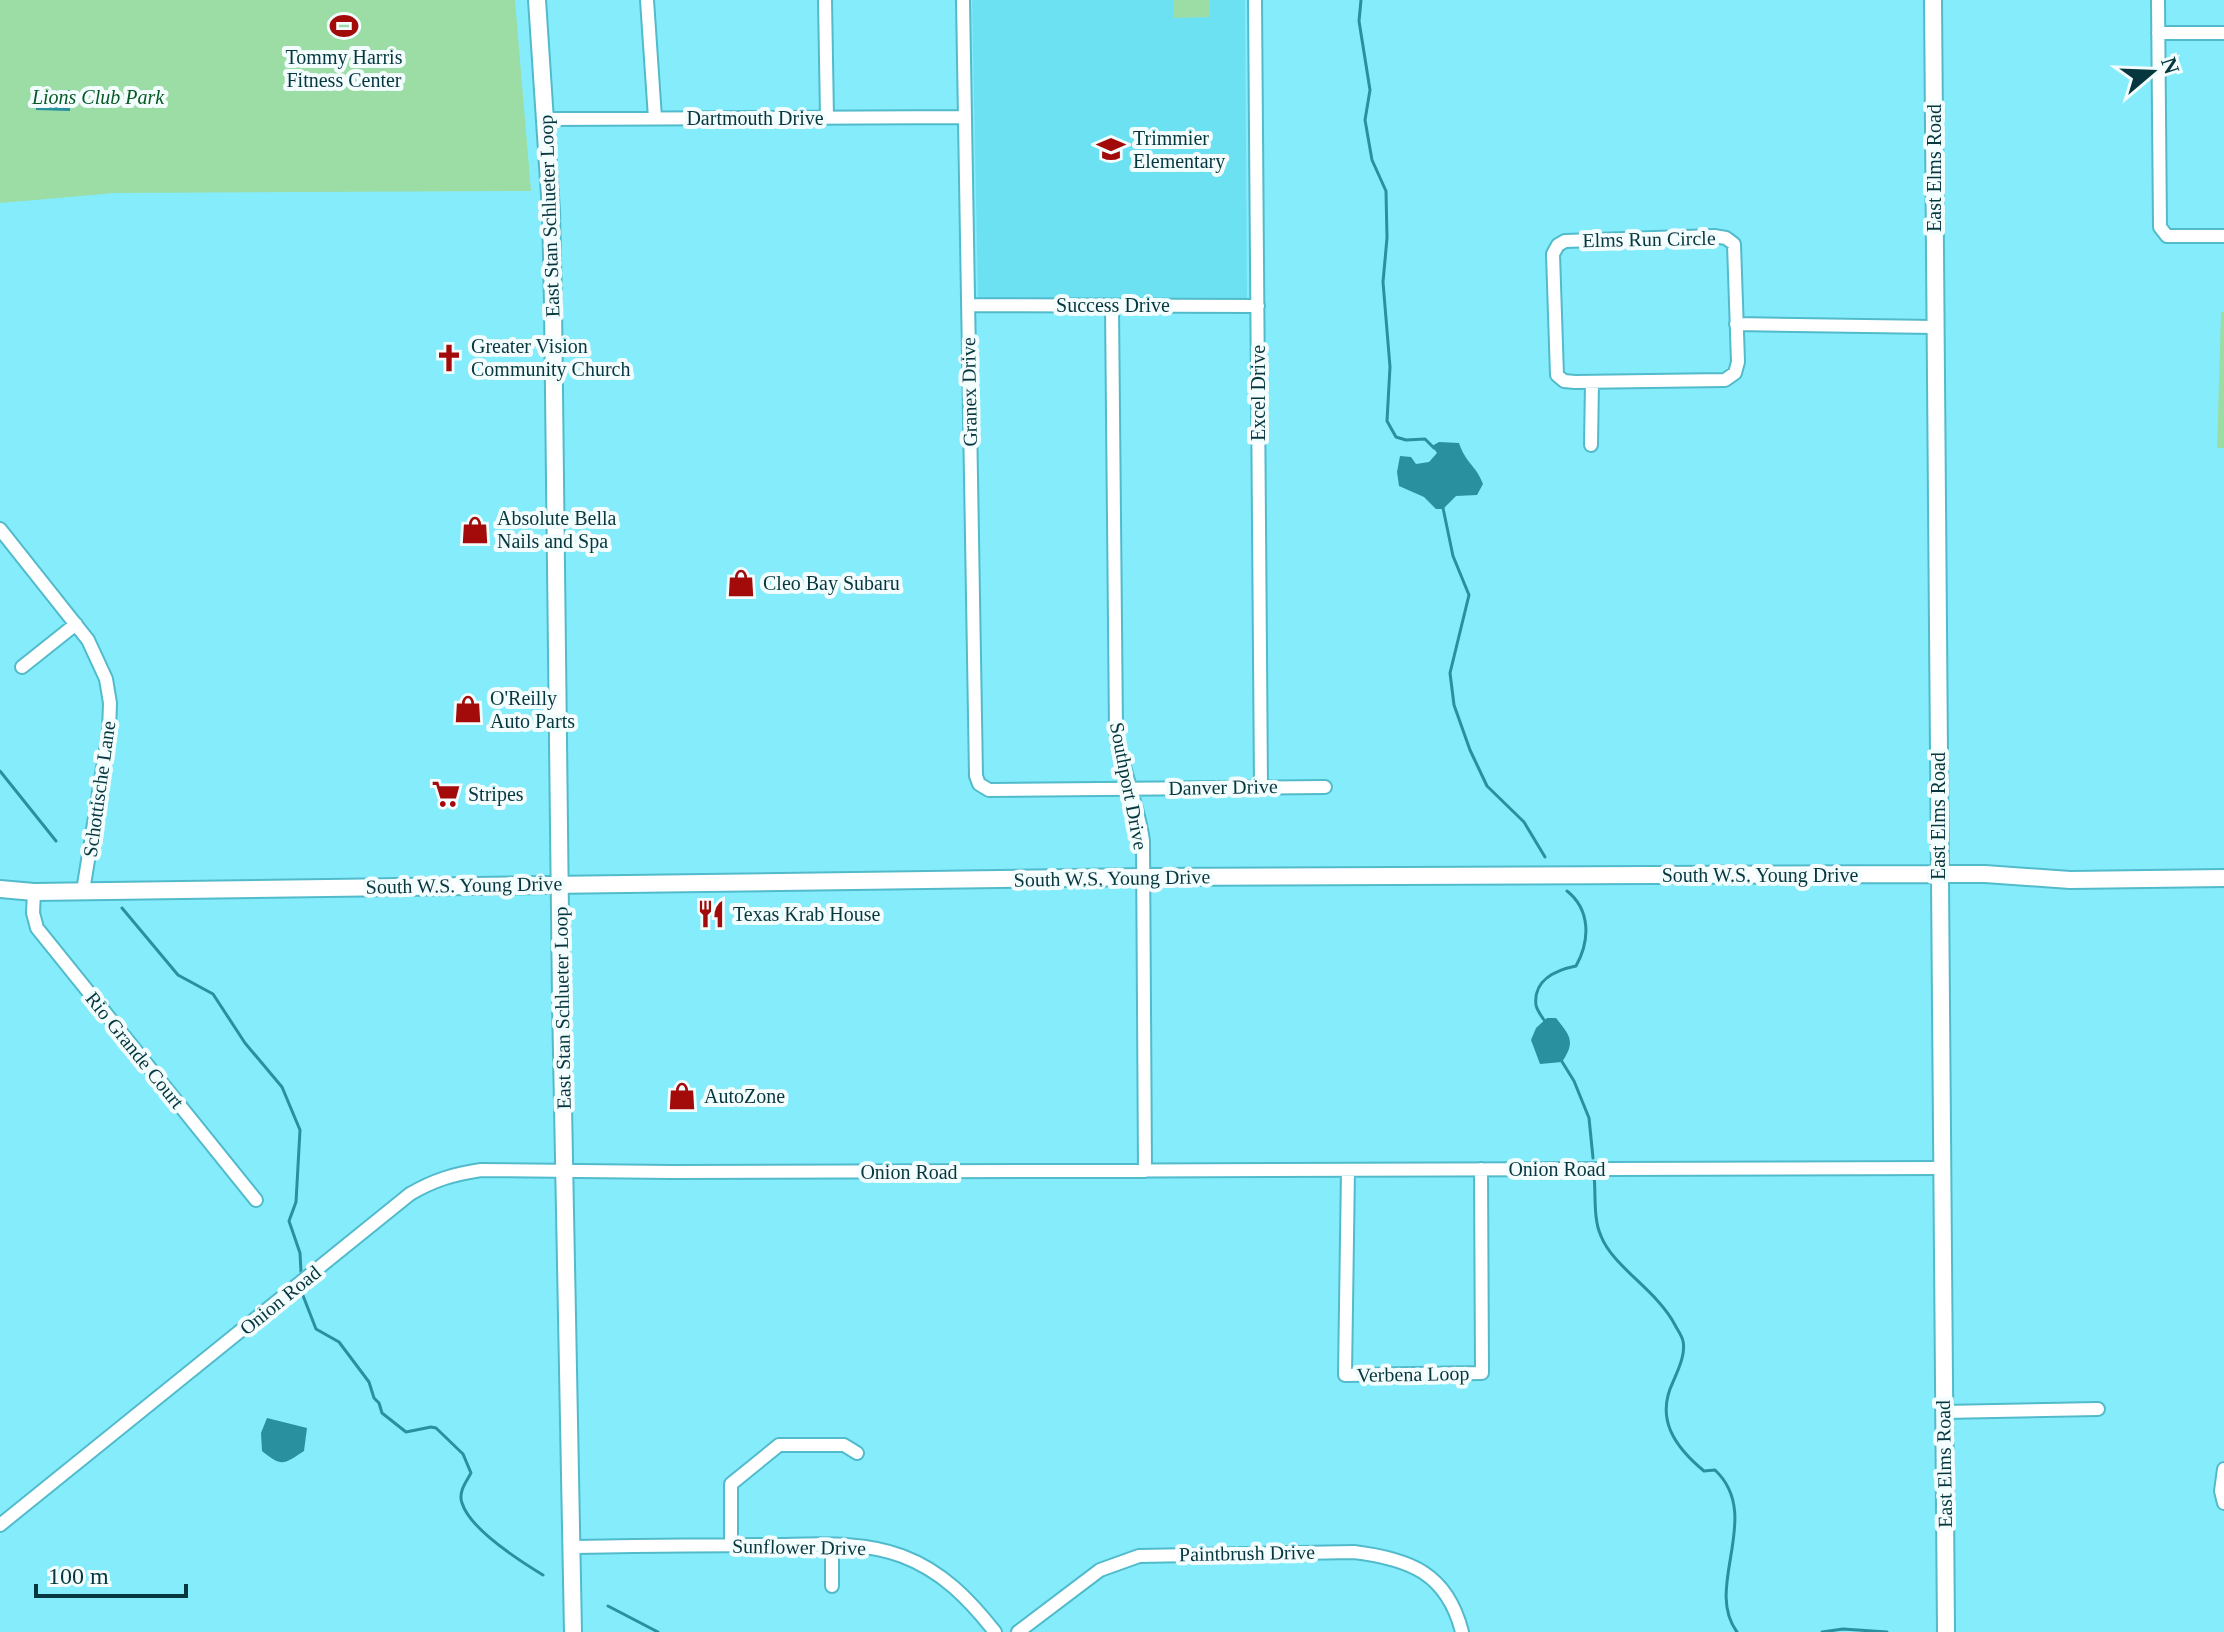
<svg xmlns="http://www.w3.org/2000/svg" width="2224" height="1632" font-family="'Times New Roman',serif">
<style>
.built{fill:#6ce1f2}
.green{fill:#9cdda5}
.water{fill:#28909f}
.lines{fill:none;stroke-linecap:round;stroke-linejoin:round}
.stream{stroke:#28909f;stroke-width:3}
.minor-casing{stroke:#52bbcb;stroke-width:16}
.secondary-casing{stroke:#52bbcb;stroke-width:20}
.minor{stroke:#fff;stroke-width:12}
.secondary{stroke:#fff;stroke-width:16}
.labels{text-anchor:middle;stroke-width:8;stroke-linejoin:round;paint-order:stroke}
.poi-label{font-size:20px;fill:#07373e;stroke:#f3fdfe;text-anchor:start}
.park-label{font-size:20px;font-style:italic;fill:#075823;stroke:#f3fdfe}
.street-label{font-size:20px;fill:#07373e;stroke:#f3fdfe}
</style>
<rect width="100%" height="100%" fill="#85ecfc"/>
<path class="built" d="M972,0H1245L1247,298L978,299Z"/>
<path class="green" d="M0,0H515L531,191L115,193L0,203Z
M1173,0H1210V17L1173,18Z
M2221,312H2224V448H2217Z"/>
<path class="water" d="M36,90H70V111L36,110Z
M1439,442L1459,443C1466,464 1476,465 1483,484L1477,495L1456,496L1443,509H1436L1424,497L1399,486L1397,472L1400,456L1411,457L1416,464L1429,462L1437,453L1432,446Z
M1547,1018H1556C1570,1036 1576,1041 1562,1062L1540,1064L1531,1040L1536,1028Z
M267,1418L307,1428L304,1451C283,1465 282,1467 262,1451L261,1433Z"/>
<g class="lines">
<path class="stream" d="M1361,0L1359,21L1370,90L1365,120L1372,160L1386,191L1387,238L1383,282L1390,367L1387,421L1396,437L1406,440L1425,439L1434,448
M1443,508L1453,556L1469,595L1450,673L1454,705L1470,750L1487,786L1524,822L1545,857
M0,771L56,841
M122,908L178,975L213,994L245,1043L282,1087L300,1130L296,1202L289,1221L300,1253L301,1272
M1546,1023C1543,1018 1537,1011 1536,1005C1533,980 1556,970 1576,966C1590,941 1591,910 1567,891
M1561,1060L1574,1081L1589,1118L1593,1158
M1594,1175C1596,1194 1593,1219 1601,1236C1613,1267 1657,1290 1675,1325C1677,1329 1682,1336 1683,1341C1686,1354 1678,1370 1673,1382C1655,1419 1675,1447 1704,1471L1715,1470C1764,1516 1703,1587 1737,1632
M302,1293L316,1329L339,1342L369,1382L374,1398L379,1403L382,1413L406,1432L431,1427L436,1428L463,1454L471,1473C466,1482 458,1492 462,1503C470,1529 520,1561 543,1575
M608,1606L658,1632
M1822,1632L1843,1629L1887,1632"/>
<defs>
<path id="minor" d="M647,0L655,118
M825,0L827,117
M963,0L976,776L979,784L989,790L1325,787
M1255,0L1261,787
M2158,0L2160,227L2167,236H2224
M2158,33H2224
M545,119L965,117
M1714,236L1726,238L1734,244L1738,362L1735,373L1725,380L1575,382L1564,381L1557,375L1553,254L1558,245L1565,241Z
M968,305L1258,306
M1112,306L1116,731C1121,768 1138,803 1143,841L1145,1171
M1736,324L1935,327
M1591,445L1592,382
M0,529L88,640L106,679L110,703L109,731L83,891
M22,667L76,624
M34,892L33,913L37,928L256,1200
M1348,1170L1345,1375L1482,1373L1481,1169
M1943,1412L2098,1409
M2224,1469L2221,1491L2224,1503
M0,1525L410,1194C434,1180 454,1174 481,1170L672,1172L1941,1168
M731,1545V1484L779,1445H844L857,1453
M832,1545V1586
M572,1547C638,1546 703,1545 768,1545C812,1545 860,1540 902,1556C942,1571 969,1599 995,1632
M1018,1632L1100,1570L1139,1556L1354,1552C1410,1559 1447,1573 1462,1632"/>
<path id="secondary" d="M537,0L551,211L553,305L561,1001L573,1632
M1933,0L1946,1632
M0,889L34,892L1144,877L1938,874H1985L2070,880L2224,878"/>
</defs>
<use href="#minor" class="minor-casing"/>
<use href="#secondary" class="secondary-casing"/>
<use href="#minor" class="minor"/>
<use href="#secondary" class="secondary"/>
</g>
<defs>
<symbol id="stadium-bare" viewBox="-9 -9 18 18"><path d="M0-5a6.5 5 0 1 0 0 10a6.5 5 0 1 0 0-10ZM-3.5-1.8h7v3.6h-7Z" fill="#a30b0b" stroke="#f3fdfe" stroke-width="2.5" paint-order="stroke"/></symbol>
<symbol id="school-bare" viewBox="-9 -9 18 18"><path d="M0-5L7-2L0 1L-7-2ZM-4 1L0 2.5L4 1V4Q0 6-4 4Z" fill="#a30b0b" stroke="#f3fdfe" stroke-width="2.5" paint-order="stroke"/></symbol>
<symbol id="church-bare" viewBox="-9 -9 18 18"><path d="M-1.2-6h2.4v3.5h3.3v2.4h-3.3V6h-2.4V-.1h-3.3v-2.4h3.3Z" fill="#a30b0b" stroke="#f3fdfe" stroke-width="2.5" paint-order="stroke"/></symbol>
<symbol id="shop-bare" viewBox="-9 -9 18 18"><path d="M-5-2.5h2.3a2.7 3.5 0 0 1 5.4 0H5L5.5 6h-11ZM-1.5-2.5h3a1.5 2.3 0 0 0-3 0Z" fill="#a30b0b" stroke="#f3fdfe" stroke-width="2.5" paint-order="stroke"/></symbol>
<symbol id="supermarket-bare" viewBox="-9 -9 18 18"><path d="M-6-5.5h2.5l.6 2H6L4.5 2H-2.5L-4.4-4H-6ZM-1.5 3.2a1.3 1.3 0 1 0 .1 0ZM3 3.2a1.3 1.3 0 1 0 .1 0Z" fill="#a30b0b" stroke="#f3fdfe" stroke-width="2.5" paint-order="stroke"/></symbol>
<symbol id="restaurant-bare" viewBox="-9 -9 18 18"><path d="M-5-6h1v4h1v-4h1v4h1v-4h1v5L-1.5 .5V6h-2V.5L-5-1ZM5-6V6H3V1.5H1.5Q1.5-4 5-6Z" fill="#a30b0b" stroke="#f3fdfe" stroke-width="2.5" paint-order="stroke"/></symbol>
</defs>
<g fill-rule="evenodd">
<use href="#stadium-bare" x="324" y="6" width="40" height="40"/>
<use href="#school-bare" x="1091" y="129" width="40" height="40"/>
<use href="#church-bare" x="429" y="338" width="40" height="40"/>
<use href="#shop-bare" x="455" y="510" width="40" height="40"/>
<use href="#shop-bare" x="721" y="563" width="40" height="40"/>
<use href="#shop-bare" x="448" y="689" width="40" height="40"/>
<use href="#supermarket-bare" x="426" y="774" width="40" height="40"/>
<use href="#restaurant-bare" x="691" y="894" width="40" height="40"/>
<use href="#shop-bare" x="662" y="1076" width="40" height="40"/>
</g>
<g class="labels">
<g class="poi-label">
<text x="344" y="64" text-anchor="middle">Tommy Harris<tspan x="344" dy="23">Fitness Center</tspan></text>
<text x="1133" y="145">Trimmier<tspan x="1133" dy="23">Elementary</tspan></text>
<text x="471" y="353">Greater Vision<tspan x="471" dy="23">Community Church</tspan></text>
<text x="497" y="525">Absolute Bella<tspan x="497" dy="23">Nails and Spa</tspan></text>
<text x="763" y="590">Cleo Bay Subaru</text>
<text x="490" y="705">O'Reilly<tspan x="490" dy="23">Auto Parts</tspan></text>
<text x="468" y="801">Stripes</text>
<text x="733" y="921">Texas Krab House</text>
<text x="704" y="1103">AutoZone</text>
</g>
<g class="park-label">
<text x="98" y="104">Lions Club Park</text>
</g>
<g class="street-label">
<text x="755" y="125">Dartmouth Drive</text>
<text transform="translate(1934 168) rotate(-90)" y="7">East Elms Road</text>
<text transform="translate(549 216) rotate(-92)" y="7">East Stan Schlueter Loop</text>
<text transform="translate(1649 239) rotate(-1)" y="7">Elms Run Circle</text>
<text x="1113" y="312">Success Drive</text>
<text transform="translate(969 392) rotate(-91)" y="7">Granex Drive</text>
<text transform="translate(1258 393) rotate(-90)" y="7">Excel Drive</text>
<text transform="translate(1129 786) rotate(79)" y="7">Southport Drive</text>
<text transform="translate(1223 787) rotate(-1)" y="7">Danver Drive</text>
<text transform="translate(99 789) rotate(-82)" y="7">Schottische Lane</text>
<text transform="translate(1938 816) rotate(-90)" y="7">East Elms Road</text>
<text x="1760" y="882">South W.S. Young Drive</text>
<text transform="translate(1112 878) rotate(-1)" y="7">South W.S. Young Drive</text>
<text transform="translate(464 885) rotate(-1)" y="7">South W.S. Young Drive</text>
<text transform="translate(562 1008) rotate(-91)" y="7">East Stan Schlueter Loop</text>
<text transform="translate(135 1050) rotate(51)" y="7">Rio Grande Court</text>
<text x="1557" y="1176">Onion Road</text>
<text x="909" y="1179">Onion Road</text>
<text transform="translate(280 1300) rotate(-39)" y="7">Onion Road</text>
<text transform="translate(1413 1374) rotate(-1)" y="7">Verbena Loop</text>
<text transform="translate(1944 1464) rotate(-91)" y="7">East Elms Road</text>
<text transform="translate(799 1547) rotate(1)" y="7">Sunflower Drive</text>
<text transform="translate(1247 1553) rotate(-1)" y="7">Paintbrush Drive</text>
</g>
</g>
<g transform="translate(2152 72) rotate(71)" stroke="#f3fdfe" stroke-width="6" paint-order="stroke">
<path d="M0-6L14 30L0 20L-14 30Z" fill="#07373e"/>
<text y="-12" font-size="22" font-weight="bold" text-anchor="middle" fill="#07373e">N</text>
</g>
<path d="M36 1584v12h150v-12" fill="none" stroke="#07373e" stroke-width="4"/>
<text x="48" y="1584" font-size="24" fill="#07373e" stroke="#f3fdfe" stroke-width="6" paint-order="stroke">100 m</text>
</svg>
